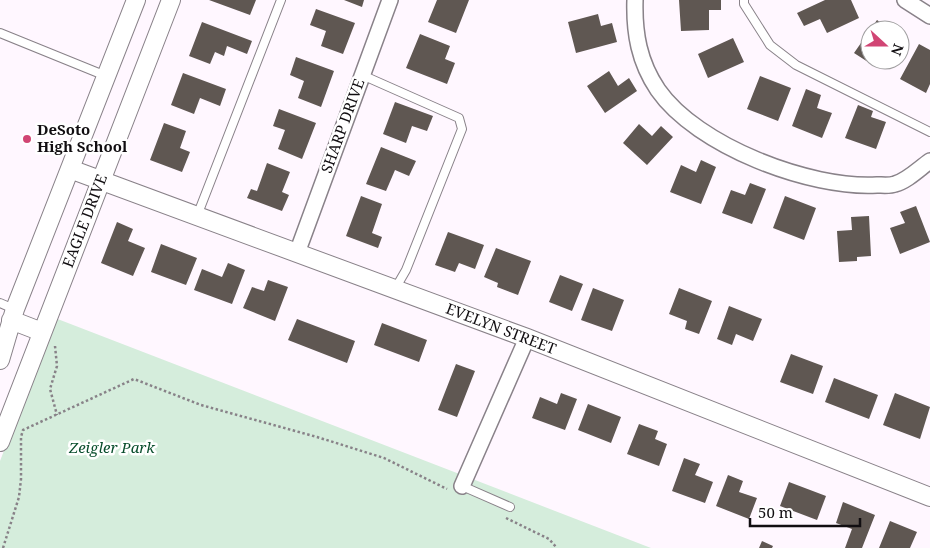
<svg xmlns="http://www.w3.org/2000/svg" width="930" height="548" font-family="'Noto Serif',serif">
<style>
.green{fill:#d5eddc}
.building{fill:#5f5752}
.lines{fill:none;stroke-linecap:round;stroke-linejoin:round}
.service-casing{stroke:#898289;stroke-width:10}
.minor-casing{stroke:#898289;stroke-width:18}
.tertiary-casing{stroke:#898289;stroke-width:20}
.path{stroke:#888288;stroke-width:2.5;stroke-dasharray:2.5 2.5;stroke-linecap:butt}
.service{stroke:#fff;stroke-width:8}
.minor{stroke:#fff;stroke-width:15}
.tertiary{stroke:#fff;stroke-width:18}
.poi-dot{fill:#d14574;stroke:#fff;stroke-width:2}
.labels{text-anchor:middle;stroke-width:5;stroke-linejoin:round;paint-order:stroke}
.street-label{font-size:15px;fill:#110e11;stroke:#fff}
.poi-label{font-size:15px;font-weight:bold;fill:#110e11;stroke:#fff;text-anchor:start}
.park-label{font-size:15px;font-style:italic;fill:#084d2c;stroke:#fff}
</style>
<rect width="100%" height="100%" fill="#fff7ff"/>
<path class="green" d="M55,318L651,548H0V461Z"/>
<path class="building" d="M209,0H256L250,15Z
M344,0H364L362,7Z
M437,0H469L456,33L428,22Z
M679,0H721V10H709V30L681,31Z
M825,0H851L859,18L827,33L820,19L804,26L797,13Z
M316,9L355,23L343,54L321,46L326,31L310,25Z
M598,14L601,26L612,23L617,42L576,53L568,22Z
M877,20L891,30H870Z
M202,22L252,41L247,54L227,46L224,56L215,52L210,64L189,56Z
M870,30V59L868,62L854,53Z
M420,34L450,46L445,59L455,63L447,84L406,68Z
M900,37L905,40L900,47Z
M733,38L744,62L708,78L698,54Z
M919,44L930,50V84L926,93L900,79Z
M296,57L334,71L321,107L298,98L304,81L290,75Z
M609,71L618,86L629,78L637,91L605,113L587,86Z
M183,73L226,89L220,106L200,98L194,114L171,105Z
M760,76L791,88L778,121L747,109Z
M806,89L821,95L817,108L832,113L822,138L792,126Z
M395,102L433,116L427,131L412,126L406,143L383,134Z
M858,105L873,111L871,117L886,122L876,149L845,138Z
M279,109L316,123L302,159L278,149L285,130L273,126Z
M164,123L186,131L180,148L190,152L182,172L150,160Z
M639,124L652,136L661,126L673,137L647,165L623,143Z
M381,147L416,161L409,176L395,170L386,191L366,184Z
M701,160L716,167L701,204L670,192L681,165L696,172Z
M267,163L290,172L282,192L289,195L282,211L247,198L251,189L257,191Z
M750,183L766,189L752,224L722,213L731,190L745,195Z
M361,196L382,204L372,233L382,237L378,248L346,236Z
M785,196L816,208L804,240L773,228Z
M916,206L930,242L900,254L890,228L905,223L900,212Z
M869,216L871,256L857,257V261L839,262L837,231L852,230L851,217Z
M117,222L133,229L128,241L145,248L133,276L101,263Z
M448,232L484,245L475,269L459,263L455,272L435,265Z
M161,244L197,258L186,285L151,272Z
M496,248L531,261L518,295L497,287L498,283L484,277Z
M228,263L245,270L232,304L194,290L202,269L222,277Z
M560,275L583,284L572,311L549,302Z
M268,280L288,287L275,321L243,308L252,287L264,291Z
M593,288L624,300L612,331L581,320Z
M679,288L712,301L699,334L685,329L687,321L669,314Z
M729,306L762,319L753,341L736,334L732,345L717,339Z
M297,319L355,341L347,363L288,340Z
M382,323L427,340L419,362L374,345Z
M791,354L823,366L813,394L780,382Z
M456,364L475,371L457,417L438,410Z
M834,378L878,395L869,419L825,402Z
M561,393L577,399L565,430L532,418L540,397L557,404Z
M895,393L930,407L920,439L883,425Z
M588,404L621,417L611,443L578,430Z
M639,424L658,431L655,439L667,444L659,466L627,454Z
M684,458L700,464L695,475L713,482L705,503L672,491Z
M728,475L743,481L739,492L757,498L749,519L716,506Z
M789,482L826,496L817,520L780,506Z
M843,502L875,515L862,548H845L852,529L836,523Z
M890,521L917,532L910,548H879Z
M762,541L773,546L772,548H759Z"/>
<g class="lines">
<defs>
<path id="service" d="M744,0V4L770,45L796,65L930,132
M0,33L106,76
M362,75L459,118L462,129L406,270L395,289
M197,216L281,0
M0,303L14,309
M462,486L510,507"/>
<path id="minor" d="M635,0C634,33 639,62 658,90C697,146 810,189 877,185C882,185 890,186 895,184C907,181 920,168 930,161
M905,0L930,16
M297,253L390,0
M462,486L527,338"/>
<path id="tertiary" d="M70,169L527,338L930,497
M11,320L42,332
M0,360L15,309L136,0
M0,442L171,0"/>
</defs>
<use href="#service" class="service-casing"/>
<use href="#minor" class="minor-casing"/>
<use href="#tertiary" class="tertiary-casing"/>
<path class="path" d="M55,346L57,366L50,389L57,415
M506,518L549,539L557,548
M3,548L19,497L21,479V437L23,430L134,379L201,405L317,437L384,458L447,489"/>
<use href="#service" class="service"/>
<use href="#minor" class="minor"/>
<use href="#tertiary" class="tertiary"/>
</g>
<circle class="poi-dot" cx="27" cy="139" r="5"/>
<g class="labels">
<g class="street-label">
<text transform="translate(343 126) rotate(-70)" y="5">SHARP DRIVE</text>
<text transform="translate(85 221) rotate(-69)" y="5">EAGLE DRIVE</text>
<text transform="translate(501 329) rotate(21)" y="5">EVELYN STREET</text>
</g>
<g class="poi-label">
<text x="37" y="135">DeSoto<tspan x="37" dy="17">High School</tspan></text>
</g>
<g class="park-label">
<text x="112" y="453">Zeigler Park</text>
</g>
</g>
<g transform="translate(885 45) rotate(111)"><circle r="24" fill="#ffffff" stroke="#a09fa0"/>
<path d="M0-4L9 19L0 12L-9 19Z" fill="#d14574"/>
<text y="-8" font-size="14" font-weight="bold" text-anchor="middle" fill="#110e11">N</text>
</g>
<path d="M750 518v8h110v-8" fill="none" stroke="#110e11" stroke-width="2.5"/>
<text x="758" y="518" font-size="15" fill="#110e11" stroke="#ffffff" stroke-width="4" paint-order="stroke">50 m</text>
</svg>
